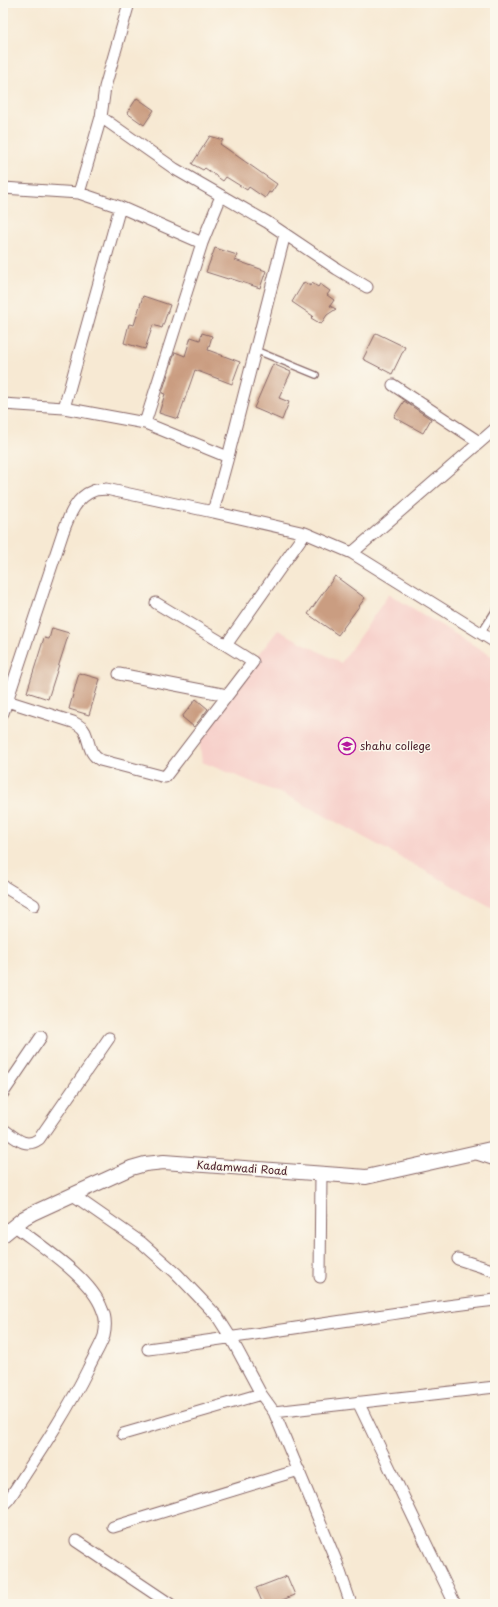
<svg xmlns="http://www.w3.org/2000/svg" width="498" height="1607" font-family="'Playpen Sans',sans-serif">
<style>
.built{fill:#f7d0ca}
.building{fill:#ca9d81}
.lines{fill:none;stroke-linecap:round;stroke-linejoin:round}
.service-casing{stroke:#876666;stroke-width:8}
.minor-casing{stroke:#876666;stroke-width:13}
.tertiary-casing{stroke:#876666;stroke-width:16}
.service{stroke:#fff;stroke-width:5.5}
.minor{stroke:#fff;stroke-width:11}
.tertiary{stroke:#fff;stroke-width:14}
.labels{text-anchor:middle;stroke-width:3;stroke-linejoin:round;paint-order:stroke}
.poi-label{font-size:11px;fill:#4a1f2b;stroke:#fbf7ec;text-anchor:start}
.street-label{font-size:11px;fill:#4a1f2b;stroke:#fbf7ec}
</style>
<rect width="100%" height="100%" fill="#fbf7ec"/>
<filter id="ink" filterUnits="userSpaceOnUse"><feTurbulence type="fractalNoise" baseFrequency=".025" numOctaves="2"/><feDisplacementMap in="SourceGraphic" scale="8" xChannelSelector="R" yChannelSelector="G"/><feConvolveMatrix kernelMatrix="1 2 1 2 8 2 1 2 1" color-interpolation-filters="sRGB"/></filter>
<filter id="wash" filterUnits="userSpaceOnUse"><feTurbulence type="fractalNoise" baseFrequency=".012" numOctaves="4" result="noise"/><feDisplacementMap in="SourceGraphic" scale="16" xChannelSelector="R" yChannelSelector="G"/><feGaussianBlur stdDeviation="0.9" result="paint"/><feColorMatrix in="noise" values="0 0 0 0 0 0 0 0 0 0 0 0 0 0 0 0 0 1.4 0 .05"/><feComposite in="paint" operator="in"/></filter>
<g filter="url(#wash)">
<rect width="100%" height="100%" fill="#f7e9d3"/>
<path class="built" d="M389,594L495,658V909L292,798L202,762L198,731L278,630L341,663Z"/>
<g id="blocks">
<path class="building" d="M137,98L154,110L144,125L127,113Z
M210,136L223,140L220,144L277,184L271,193L269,192L265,198L249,187L247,190L226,177L223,181L205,168L203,170L192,164Z
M215,248L237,255L235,260L266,271L260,288L229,278L228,279L206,272Z
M304,282L310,286L312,283L318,287L320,284L330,291L327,295L334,300L330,306L336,309L327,315L321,324L311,318L313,316L292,302Z
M143,296L170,305L162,328L153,325L145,349L124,343L129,324L134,325Z
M202,333L212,336L208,350L240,362L232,384L195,370L178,419L159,413L165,394L162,393L175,352L185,356L191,337L200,340Z
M376,333L405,347L392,374L363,359Z
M273,364L291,372L279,398L289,402L282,420L254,408Z
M404,401L431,419L423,433L394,417Z
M335,576L365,598L338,635L308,614Z
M52,628L69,633L48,699L27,692L44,638L49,639Z
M79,673L100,679L89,715L69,709Z
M196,699L208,709L194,727L182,717Z
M287,1576L295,1595L272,1604H263L256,1588Z"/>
</g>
</g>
<g filter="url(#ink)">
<use href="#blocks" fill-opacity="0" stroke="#876666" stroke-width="1"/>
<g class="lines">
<defs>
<path id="service" d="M255,350L316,375
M481,633L495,611"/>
<path id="minor" d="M101,117L175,169L267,222L337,269L367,287
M3,188L79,193L120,207L202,243L145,423
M79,193L101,117L105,87L129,3
M202,243L221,196
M393,385L479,442
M3,404L64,408L145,423L228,457L285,234
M64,408L120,207
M495,429L352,553L495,642
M228,457L213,512L305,533L352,553
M156,603L226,645
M119,674L227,695
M7,701L73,722C77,724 83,727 85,732C90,743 88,753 100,760L165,777L253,662L226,645L305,533
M3,713L63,532C69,516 76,497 93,491C97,489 102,490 106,489L213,512
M3,886L34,905
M3,1093L41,1037
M3,1129C16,1138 25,1149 39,1139L109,1038
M474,1153L495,1160
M73,1195L142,1243L176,1273L217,1316L231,1338L261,1394L274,1412L337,1563L351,1604
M458,1259L495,1271
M320,1277L321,1174
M148,1349C264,1334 379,1314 495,1300
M358,1402L455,1604
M274,1412L495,1387
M123,1434L261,1394
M3,1505L9,1499C37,1456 66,1414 88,1369C93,1358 100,1347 104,1336C106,1327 106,1317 102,1309C91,1278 42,1247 15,1226
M113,1527L299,1470
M76,1541L170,1604"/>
<path id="tertiary" d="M3,1235L24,1218L33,1213L131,1168L145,1164L164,1162L366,1177L495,1148"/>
</defs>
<use href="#service" class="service-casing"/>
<use href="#minor" class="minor-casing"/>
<use href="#tertiary" class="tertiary-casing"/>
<use href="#service" class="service"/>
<use href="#minor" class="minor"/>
<use href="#tertiary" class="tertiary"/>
</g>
</g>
<defs>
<symbol id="university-ring" viewBox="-11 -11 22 22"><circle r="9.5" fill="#fbf7ec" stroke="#b5179e" stroke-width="1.5"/><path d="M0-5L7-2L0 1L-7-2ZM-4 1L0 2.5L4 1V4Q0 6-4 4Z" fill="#b5179e"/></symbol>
</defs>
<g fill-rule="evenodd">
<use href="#university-ring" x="337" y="736" width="20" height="20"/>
</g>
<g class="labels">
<g class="poi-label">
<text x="360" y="750">shahu college</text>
</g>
<g class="street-label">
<text transform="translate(242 1168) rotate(4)" y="4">Kadamwadi Road</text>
</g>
</g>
<rect width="498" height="1607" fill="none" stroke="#fbf7ec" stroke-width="16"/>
</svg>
